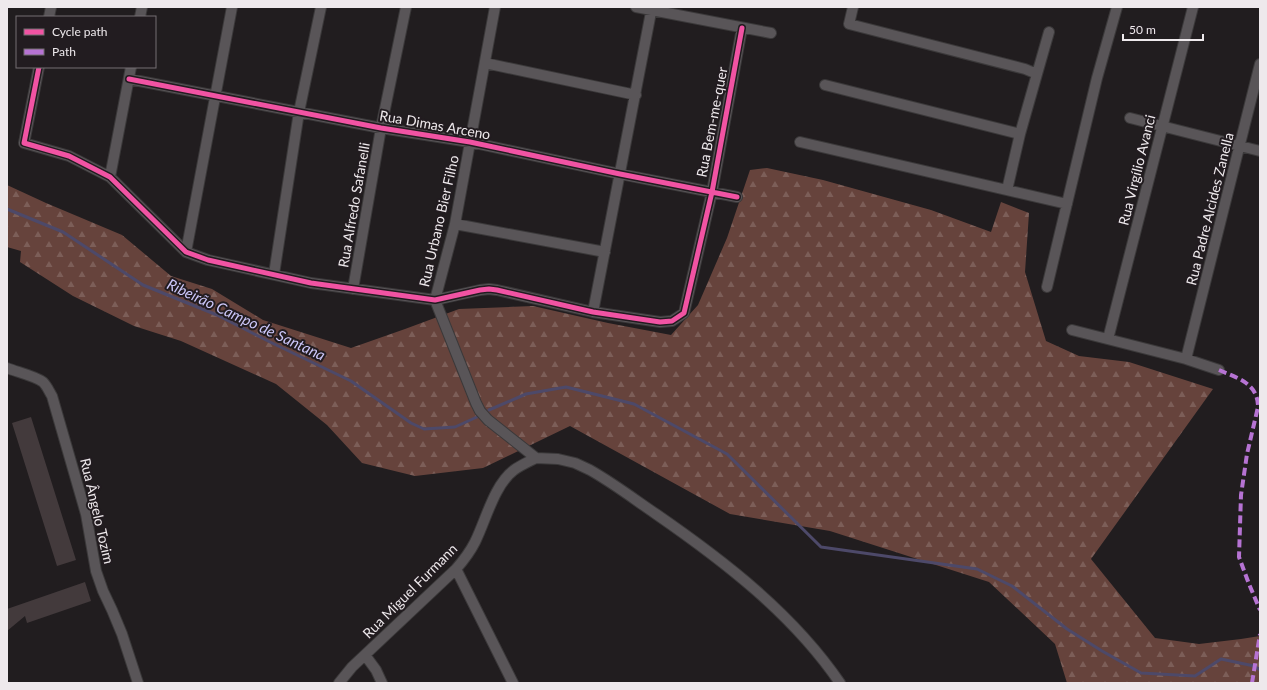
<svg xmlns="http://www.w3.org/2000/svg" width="1267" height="690" font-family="Lato,sans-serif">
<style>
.forest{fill:url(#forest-firs)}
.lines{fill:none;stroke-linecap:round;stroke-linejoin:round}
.stream{stroke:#4d4969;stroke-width:3}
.building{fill:#433a3c}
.street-casing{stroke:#3b393a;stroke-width:12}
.street{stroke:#595558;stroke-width:10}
.quiet{stroke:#b673d3;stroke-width:4;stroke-dasharray:8 4;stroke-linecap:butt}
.cycleway-casing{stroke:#221c20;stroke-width:8}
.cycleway{stroke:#f153a3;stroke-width:5}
.labels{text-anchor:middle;stroke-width:4;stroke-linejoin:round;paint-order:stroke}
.street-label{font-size:14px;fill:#eee9ec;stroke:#221c20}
.water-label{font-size:15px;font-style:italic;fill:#ccc7f9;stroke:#221c20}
</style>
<defs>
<pattern id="forest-firs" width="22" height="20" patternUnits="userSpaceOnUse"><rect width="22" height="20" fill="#66433c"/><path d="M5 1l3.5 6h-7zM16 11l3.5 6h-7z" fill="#7c5e58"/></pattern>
</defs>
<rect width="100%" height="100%" fill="#211d1f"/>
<path class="forest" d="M767,168L823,180L931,210L991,232L1001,202L1029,213L1025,272L1046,341L1079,356L1129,362L1213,389L1091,559L1155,638L1199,644L1241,639L1260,636V683H1067L1055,644L989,582L830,531L730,514L570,426L483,468L415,476L362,463L327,425L276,384L181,341L134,326L73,296L20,262L21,251L7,247V185L46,203L122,235L171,276L212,289L263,320L351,348L405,329L459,309L533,306L608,323L671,335L698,305L727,238L750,170Z"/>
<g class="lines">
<path class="stream" d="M7,209L63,232L143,285L217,315L268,341L351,381L411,423L424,429L455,427L477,417
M489,410L526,394L566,387L634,404L727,454L821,547L977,569L1012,586L1067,629L1102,651L1141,673L1195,676L1221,659L1254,666L1260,670"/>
</g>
<path class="building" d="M31,417L76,560L57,566L12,423Z
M85,582L91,601L27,623L25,616L7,631V609Z"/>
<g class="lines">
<defs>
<path id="street" d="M636,7L771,33
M853,7L849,24L1025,69L1037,74L1020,134L1007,190
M49,17L51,7
M140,17L142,7
M485,63L636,95
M39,67L24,143L69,156L110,177L186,252L208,260L311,283L435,300L480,290L489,289L497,290L593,312L660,322L672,321L684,313L712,192L742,28
M1037,74L1049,32
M129,79L381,128L470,142L620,174L737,197
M825,85L1020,134
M1130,118L1260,151
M800,142L1067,204
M110,177L131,67
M455,224L605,252
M186,252L232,7
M274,274L299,112L321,7
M1047,287L1097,78L1117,7
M353,289L381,128L406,7
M435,300L476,403L480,411L488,420L536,458L558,459L575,463L590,470C613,483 634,499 656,514C724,561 793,614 840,683
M435,300L455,224L495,7
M593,312L652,7
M1072,330L1186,359L1219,370
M1108,339L1193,7
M1186,359L1260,64
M7,368C17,372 35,376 43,382C47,386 49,391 52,396L86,514L96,571L103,591L112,610L122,634L138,683
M456,569L513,683
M365,655L376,670L382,683
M339,683L352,667L456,569C463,561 470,552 475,542C486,520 494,485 514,470C521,465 528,462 536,458"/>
</defs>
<use href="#street" class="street-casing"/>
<use href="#street" class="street"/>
<path class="quiet" d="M1219,370C1237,378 1258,383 1258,407L1247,454L1241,495L1239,557L1249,584L1260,610
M1252,683L1260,634"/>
<defs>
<path id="cycleway" d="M39,67L24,143L69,156L110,177L186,252L208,260L311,283L435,300L480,290L489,289L497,290L593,312L660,322L672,321L684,313L712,192L742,28
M129,79L381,128L470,142L620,174L737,197"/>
</defs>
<use href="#cycleway" class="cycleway-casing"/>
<use href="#cycleway" class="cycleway"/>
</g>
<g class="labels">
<g class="street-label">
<text transform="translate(712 122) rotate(-79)" y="5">Rua Bem-me-quer</text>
<text transform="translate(435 125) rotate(10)" y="5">Rua Dimas Arceno</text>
<text transform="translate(1137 170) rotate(-76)" y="5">Rua Virgílio Avanci</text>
<text transform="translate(354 205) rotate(-80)" y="5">Rua Alfredo Safanelli</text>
<text transform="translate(1210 209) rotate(-76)" y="5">Rua Padre Alcides Zanella</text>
<text transform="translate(439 221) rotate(-77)" y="5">Rua Urbano Bier Filho</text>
<text transform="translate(97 511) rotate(77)" y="5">Rua Ângelo Tozim</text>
<text transform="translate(410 591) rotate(-45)" y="5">Rua Miguel Furmann</text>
</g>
<g class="water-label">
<text transform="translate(246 320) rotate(25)" y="5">Ribeirão Campo de Santana</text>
</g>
</g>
<rect width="1267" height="690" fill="none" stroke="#eee9ec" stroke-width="16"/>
<rect x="16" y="16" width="140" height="52" fill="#221c20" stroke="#746e72"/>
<rect x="24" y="29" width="20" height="6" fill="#f153a3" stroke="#746e72"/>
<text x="52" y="36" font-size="12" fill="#eee9ec">Cycle path</text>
<rect x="24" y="49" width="20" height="6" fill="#b673d3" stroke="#746e72"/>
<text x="52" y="56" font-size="12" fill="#eee9ec">Path</text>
<path d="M1123 34v6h80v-6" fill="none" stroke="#eee9ec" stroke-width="2"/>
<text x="1129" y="34" font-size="12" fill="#eee9ec" stroke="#221c20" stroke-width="3" paint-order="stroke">50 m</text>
</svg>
